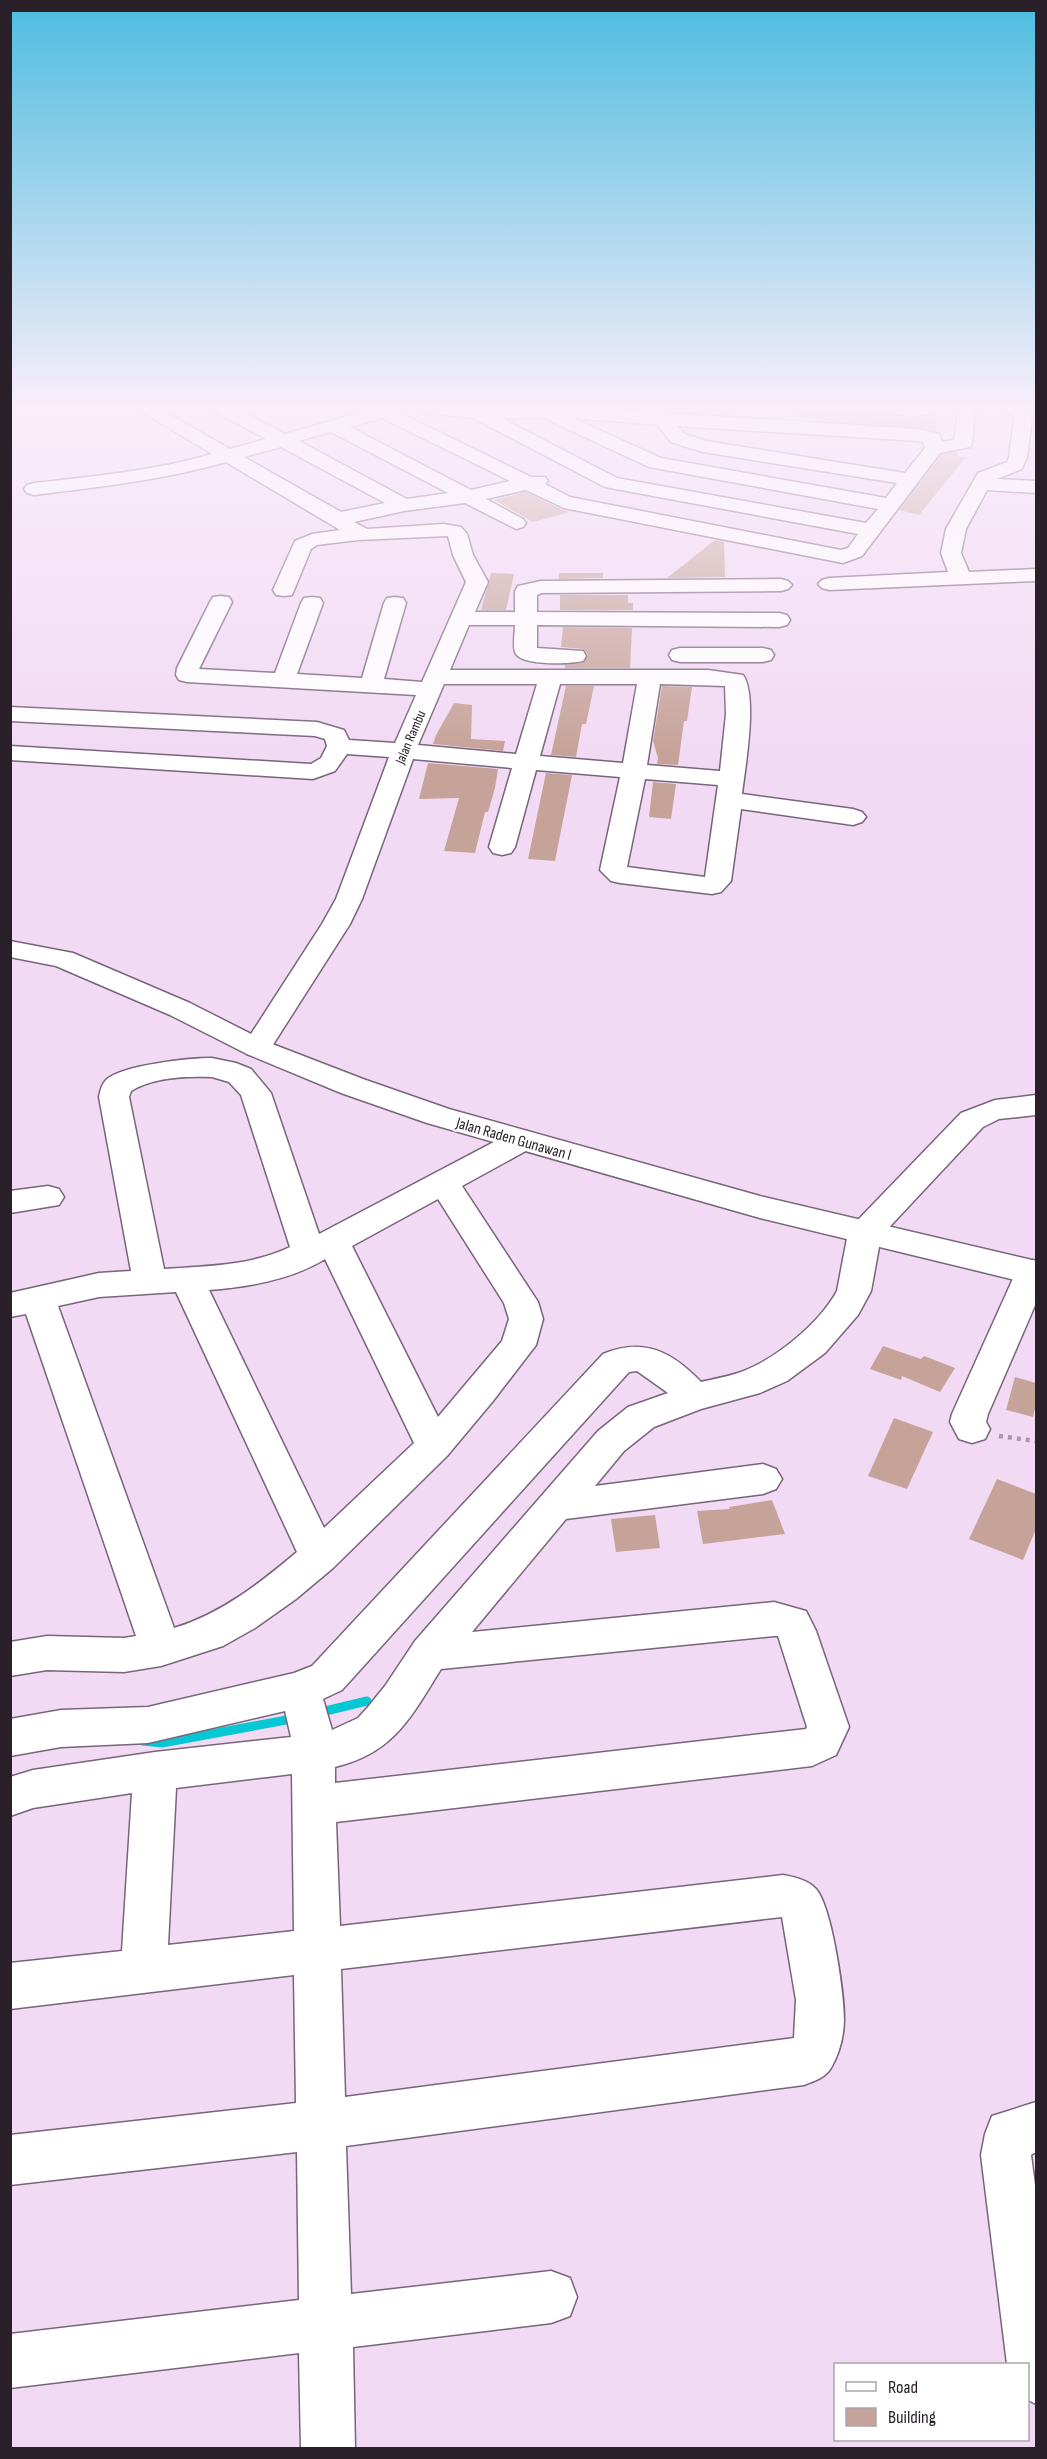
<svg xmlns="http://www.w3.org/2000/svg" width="1047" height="2459" font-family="'Sofia Sans Condensed',sans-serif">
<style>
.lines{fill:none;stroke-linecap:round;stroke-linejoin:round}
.stream{stroke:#06c7d4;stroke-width:9}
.building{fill:#c6a399}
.minor-casing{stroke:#79647b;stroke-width:3}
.highway-casing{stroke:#79647b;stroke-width:3}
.path{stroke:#aa98ac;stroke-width:4.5;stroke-dasharray:4 5;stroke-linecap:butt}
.minor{fill:#fff;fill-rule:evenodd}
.highway{fill:#fff;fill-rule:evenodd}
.labels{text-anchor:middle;stroke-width:4.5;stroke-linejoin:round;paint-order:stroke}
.far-street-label{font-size:14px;fill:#29202a;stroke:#fff}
.street-label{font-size:16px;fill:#29202a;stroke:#fff}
</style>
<rect width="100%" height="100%" fill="#f2daf4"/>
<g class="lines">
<path class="stream" d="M317,1713L367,1701
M143,1741L162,1743L297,1718"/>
</g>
<path class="building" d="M798,408L882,409L886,414L914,418L929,416L935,412L936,431L918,427L798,419Z
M957,452V456L966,457L919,515L899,510L941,455Z
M526,492L563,510L570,512L533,522L494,500Z
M715,540L724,542L725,577L667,578Z
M491,573L514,574L506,610H481Z
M559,573H603V578L559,579Z
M560,595H628V603H633V610H560Z
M563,627L632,628L630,668H565V665L583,663L588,655L583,649L561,647Z
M566,686H594L586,724H582L576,757L551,755Z
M662,686L692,687L687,721H684L678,765L657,764L658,758L653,741Z
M454,703L472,705L471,739L505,741L503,751L433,744L436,735Z
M428,763L498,769L495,788L488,812H485L475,853L444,851L459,798L419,799Z
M546,773L572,775L555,861L528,859Z
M653,782L676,784L671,819L649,817Z
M883,1346L921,1359L924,1356L955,1368L940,1392L902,1376L901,1380L870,1369Z
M1015,1377L1036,1383V1404L1033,1417L1006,1410Z
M894,1418L933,1432L907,1489L868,1476Z
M997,1479L1036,1494V1529L1023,1560L969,1539Z
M772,1500L785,1534L703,1544L697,1511L730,1509L729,1507Z
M655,1515L660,1548L616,1552L611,1519Z"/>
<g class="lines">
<defs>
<path id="minor" d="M136,408H158L230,449L266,439L216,412L213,408H236L285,434L376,408H406L400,413L531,477H545L548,481L545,484L570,497L841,550L848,548L858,534L605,487L473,418L426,413L420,412L417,408H587L918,429L939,434L942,442L954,440L959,408H978L975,412L972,443L970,447L940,453L862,556L843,563L564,508L526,490L486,499L523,519L526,523L523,527L516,529L465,503L404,511L354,522L367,529L444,524L461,527L467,534L473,555L488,582L475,612H515V591L518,586L541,581L781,579L788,581L792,585L788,589L781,591L542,593L537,595V612L779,613L787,615L790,620L787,625L779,627L537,625V648L583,651L586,656L583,661C570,664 524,666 516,654C512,648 515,633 515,625H469L450,670H708L743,675C758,696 745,768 742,794L853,809L862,812L866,817L862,822L853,825L741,809L731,881L721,892L712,894L620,883L611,881L600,870L620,777L536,770L515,847L511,853L502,855L493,853L489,847L512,768L413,759L362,899L350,924L267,1054L257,1057L247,1054L242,1048L322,924L336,899L389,757L347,754L335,771L313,779L10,760V746L311,764L321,758L327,746L325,739L315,736L10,721V707L317,722L344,730L349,740L395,743L416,695L187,682L179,680L176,675L177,668L210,602L213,597L221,596L229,597L232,602L199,669L275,673L301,603L304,598L312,597L320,598L323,603L297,674L362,678L384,603L387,598L395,597L403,598L406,603L384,679L422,682L466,582L453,555L448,536L358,540L317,545L311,549L292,595L284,596L276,595L273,590L295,541L312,534L340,530L226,462C163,480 99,487 34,495L27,493L24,489L27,485L34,483C94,476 154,471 212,454ZM382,418L510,481L471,490L350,427ZM501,418H549L552,422L649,467L878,509L866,523L617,478ZM573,418L660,425L659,427L671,442L703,452L897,483L886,498L661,458ZM677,426L918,441L923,442L925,448L905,473L706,441L685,434ZM331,432L448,493L407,499L299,441ZM281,447L385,503L341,512L244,457ZM444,684H537L516,754L418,745ZM560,684H637L623,763L540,756ZM660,684L725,686L726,714L720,771L647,765ZM645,779L718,785L705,877L627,867Z
M884,408H931L932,410L929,414C917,417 899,415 887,412Z
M1006,408H1024L1032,419L1027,457L1022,469L997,479L1036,481V493L987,490L966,529L961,553L969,572L1036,569V581L829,590L822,588L818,584L822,580L829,578L948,572L941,553L946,529L978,473L1007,462L1009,457L1014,419Z
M680,648H763L771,650L774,655L771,660L763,662H680L672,660L669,655L672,650Z
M212,1058L236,1063L251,1069L271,1093L319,1234L511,1133L522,1130L533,1133L538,1140L533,1147L462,1186L538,1302L543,1319L536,1345L493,1401L447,1456L333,1568L296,1599L255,1628L223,1646L161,1666L124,1672L47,1670L10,1676V1642L47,1636L124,1638L136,1636L26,1314L10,1317V1293L99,1273L131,1271L99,1097C100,1091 102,1084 106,1080C121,1065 190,1058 212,1058ZM212,1077L229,1082L241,1095L290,1247C250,1266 208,1266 164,1269L129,1097L131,1091C153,1077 187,1076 212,1077ZM438,1199L504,1303L509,1319L502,1341L438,1417L352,1246ZM325,1259L414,1443L324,1528L209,1290C248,1287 291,1280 325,1259ZM176,1292L297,1552C260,1583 221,1614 174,1628L58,1306L99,1297Z
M1036,1095V1115L999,1119L983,1127L881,1236L871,1291L858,1315L825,1353L787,1381L760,1393L701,1409L654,1427L624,1451L595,1486L763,1464L776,1469L782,1479L776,1489L763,1494L566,1519L472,1632L774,1602L806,1611L816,1631L849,1727L836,1755L812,1766L336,1822L340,1926L783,1875C795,1877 808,1880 816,1889C832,1907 844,1994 844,2019C844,2036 839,2054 831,2068C825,2078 814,2081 804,2085L346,2146L351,2294L551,2271L570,2278L577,2297L570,2316L551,2323L353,2347L355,2448H301L299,2353L10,2388V2334L299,2300L297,2152L10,2185V2135L296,2103L294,1975L10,2009V1963L122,1951L132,1793L33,1808L10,1816V1777L33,1770L155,1752L291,1737L285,1711L148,1743L61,1747L10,1756V1719L61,1710L148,1707L294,1673L312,1666L603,1354C644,1337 672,1352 701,1382C713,1379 726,1377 738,1373C774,1361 819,1324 837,1291L848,1233L853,1225L961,1113L995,1100ZM637,1371L668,1393L628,1407L598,1431L415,1641L385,1686L368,1707L358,1718L332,1730L323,1699L342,1690L629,1372ZM774,1636H778L807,1727L806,1729L335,1783V1767C394,1753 411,1717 441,1669ZM292,1774L294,1931L168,1945L176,1788ZM782,1917L796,2000L794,2038L345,2097L341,1969Z
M48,1186L59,1189L64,1197L59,1205L10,1213V1191Z
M1033,1260L1036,1261V1303L988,1414L986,1422L990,1429L985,1439L972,1443L959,1439L950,1422L952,1414L1016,1272L1021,1264Z
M1036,2102V2152L1031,2155L1036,2193V2404L1028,2400V2364H1007L981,2155L985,2134L992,2116Z"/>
<path id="highway" d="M10,941L73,953L190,1003L267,1042L363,1079L449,1109L760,1196L1036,1261V1285L760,1218L427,1123L341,1093L247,1054L170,1015L56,966L10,957Z"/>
</defs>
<use href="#minor" class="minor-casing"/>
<use href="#highway" class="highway-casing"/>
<path class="path" d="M999,1436L1036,1441"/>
<use href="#minor" class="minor"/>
<use href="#highway" class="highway"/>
</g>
<linearGradient id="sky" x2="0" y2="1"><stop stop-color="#4dbce0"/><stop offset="0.54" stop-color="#f9eefa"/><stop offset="1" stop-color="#f9eefa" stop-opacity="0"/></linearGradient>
<rect width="1047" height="752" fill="url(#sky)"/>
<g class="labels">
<g class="far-street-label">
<text transform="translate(410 737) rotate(-67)" y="5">Jalan Rambu</text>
</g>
<g class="street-label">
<text transform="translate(514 1138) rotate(16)" y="6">Jalan Raden Gunawan I</text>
</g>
</g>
<rect width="1047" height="2459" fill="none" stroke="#29202a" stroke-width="24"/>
<rect x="834" y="2363" width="195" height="78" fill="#ffffff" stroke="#a9a6aa" stroke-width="1.5"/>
<rect x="846" y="2382" width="30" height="9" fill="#ffffff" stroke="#a9a6aa" stroke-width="1.5"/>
<text x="888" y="2393" font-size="18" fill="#29202a">Road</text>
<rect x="846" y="2408" width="30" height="18" fill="#c6a399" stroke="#a9a6aa" stroke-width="1.5"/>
<text x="888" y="2423" font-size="18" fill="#29202a">Building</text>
</svg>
